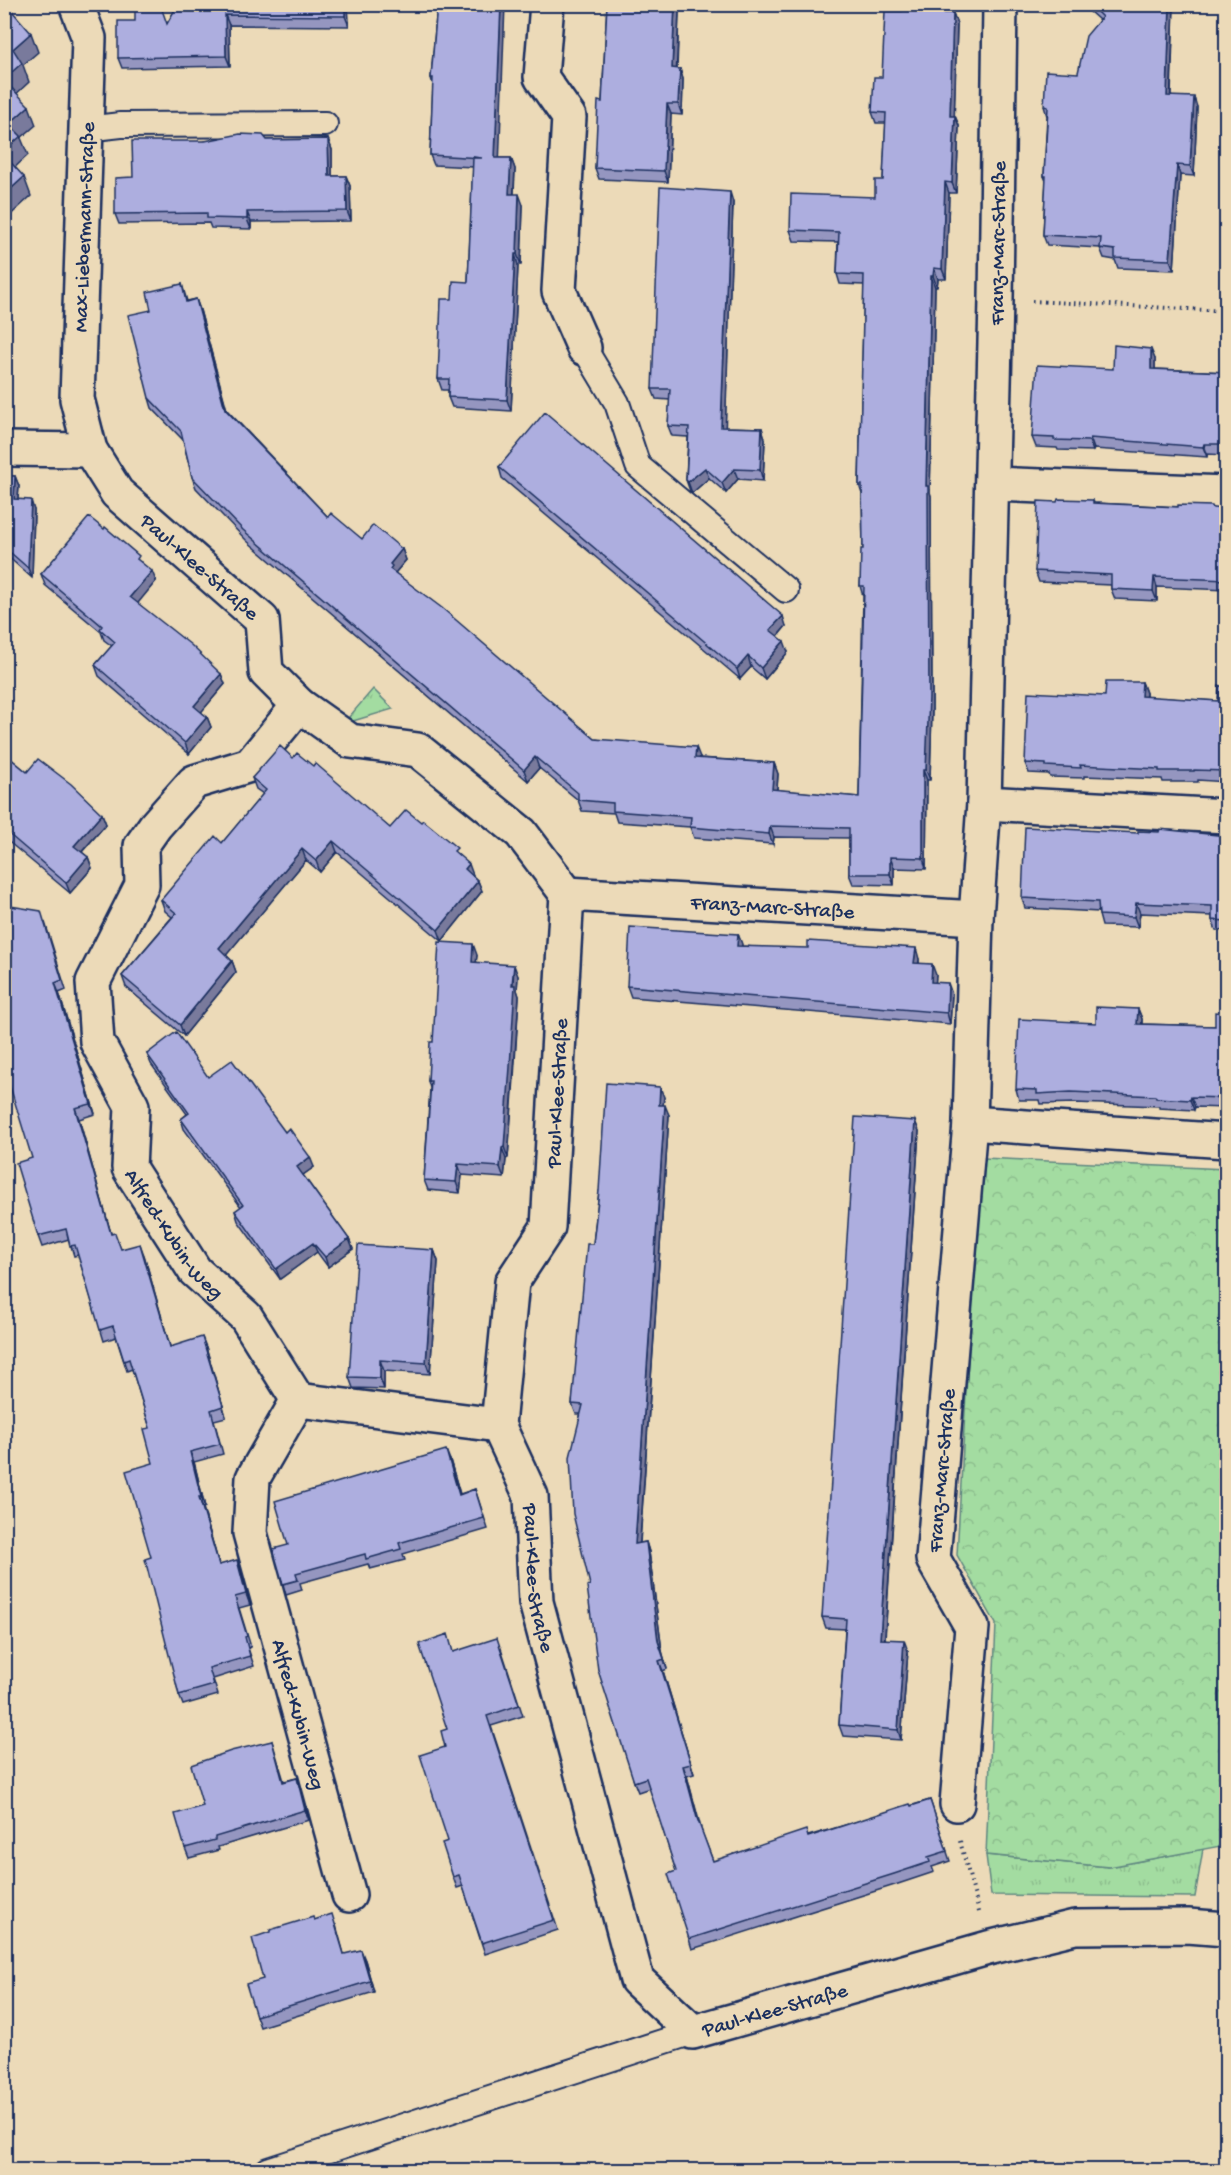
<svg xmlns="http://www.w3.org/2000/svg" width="1231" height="2175" font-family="'Gochi Hand',sans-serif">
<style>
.grass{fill:url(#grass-tufts);stroke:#5f8680;stroke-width:1.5}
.forest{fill:url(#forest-crowns);stroke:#5f8680;stroke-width:1.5}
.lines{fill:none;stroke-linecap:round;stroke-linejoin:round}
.lane-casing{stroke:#1b2f5e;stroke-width:28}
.street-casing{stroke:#1b2f5e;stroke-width:38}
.path{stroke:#1b2f5e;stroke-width:4;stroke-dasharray:1.5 4.5;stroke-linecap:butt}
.lane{stroke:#ecdab8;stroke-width:24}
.street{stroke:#ecdab8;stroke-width:33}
.wall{fill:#9596c0;stroke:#1b2f5e;stroke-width:1.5}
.shaded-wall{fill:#797a9c;stroke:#1b2f5e;stroke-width:1.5}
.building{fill:#adaedf;stroke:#1b2f5e;stroke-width:1.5}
.labels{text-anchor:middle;stroke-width:4.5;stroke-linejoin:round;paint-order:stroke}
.street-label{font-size:21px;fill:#1b2f5e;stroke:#ecdab8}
</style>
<defs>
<pattern id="grass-tufts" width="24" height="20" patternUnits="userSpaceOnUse" patternTransform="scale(1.5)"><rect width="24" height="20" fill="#a3dca1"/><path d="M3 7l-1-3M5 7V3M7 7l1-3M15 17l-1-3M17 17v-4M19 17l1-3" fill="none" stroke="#8cbd8d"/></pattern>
<pattern id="forest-crowns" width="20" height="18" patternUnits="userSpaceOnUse" patternTransform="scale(1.5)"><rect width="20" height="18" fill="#a3dca1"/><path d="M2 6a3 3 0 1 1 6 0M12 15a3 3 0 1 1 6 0" fill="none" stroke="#8cbd8d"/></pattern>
</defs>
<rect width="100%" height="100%" fill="#ecdab8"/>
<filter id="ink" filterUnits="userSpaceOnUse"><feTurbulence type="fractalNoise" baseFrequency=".0167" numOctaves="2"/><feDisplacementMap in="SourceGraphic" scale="12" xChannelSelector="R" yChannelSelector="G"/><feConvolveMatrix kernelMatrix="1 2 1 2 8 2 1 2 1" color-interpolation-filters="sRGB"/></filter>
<g filter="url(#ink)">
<path class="grass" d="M373,689L393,709L343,724Z
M1203,1849L1195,1897L991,1895L986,1855L1109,1867Z"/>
<path class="forest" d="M983,1158L1226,1169V1845L1109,1867L986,1855L996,1624L957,1555L967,1375Z"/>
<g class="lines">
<defs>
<path id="lane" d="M86,129L121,125L325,124
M584,348L617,403L638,466L786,590
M268,2170L693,2032"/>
<g id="street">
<path id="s1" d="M76,4L89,38L77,399L90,450L117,493L262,620L266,672L299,705L350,741L418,750L521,833L567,894L548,1227L512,1282L498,1425L531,1496L536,1602L637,1980L693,2032L988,1948L1075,1927L1188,1926L1226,1929"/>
<path d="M547,4L541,77L569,117L559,291L584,348"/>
<path d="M4,449L90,450"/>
<path d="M992,484L1226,493"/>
<path id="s2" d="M299,705L250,765L194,782L155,826L141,846L142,885L93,982L97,1042L132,1106L129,1168L195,1271L246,1317L298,1400L498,1425"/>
<path d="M984,803L1226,816"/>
<path id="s3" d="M567,894L976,918"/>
<path d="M970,1123L1226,1141"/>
<path id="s4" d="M298,1400L253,1478L250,1533L349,1895"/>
<path id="s5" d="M957,1804L972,1627L933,1559L970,1123L976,918L984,803L996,300L1000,4"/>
</g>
</defs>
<use href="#lane" class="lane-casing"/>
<use href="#street" class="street-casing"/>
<path class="path" d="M1032,301L1226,311
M960,1841L979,1912"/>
<use href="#lane" class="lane"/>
<use href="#street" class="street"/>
</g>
<path class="wall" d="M178,4H348L349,26L229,25L230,66L122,68L118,58L167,24Z
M437,4L499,158H511L515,169L514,194L523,205L521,265H518L511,411L452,407L448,397V390H442L438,379L452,299L468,282L473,167L434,165L430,155L433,85L431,78Z
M607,4H677L679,12L677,69H680L683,79L682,115L671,114L668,182L599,179L595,168L602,102Z
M1081,4H1174L1171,96L1197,107L1194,176L1180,175L1174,270L1118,268L1115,260L1104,258L1100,248L1047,245L1043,235L1046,181L1044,176L1047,116L1044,106L1078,73L1099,20Z
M942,13H953L957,24L954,116H955L959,126L956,193H949L946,279H938L937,287H935L930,492L931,496L932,708L930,780H927L926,869L894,868V885L853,884L849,874V838L774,837L773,844L694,838L690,827L617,822L614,813L582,811L578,800L539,768L528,781L247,541L196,488L192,477L183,440L152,408L149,398L151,310L182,284L187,301L196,299L200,310L227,410L328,517L362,539L402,549L406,560L395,573L595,739L700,757V758L774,763L778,774L777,790L859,797L863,596L860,586L863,549L862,494L859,485L864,285L840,284L837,274L838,242L794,241L790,230L875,197L883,180L886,123H876L872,112L882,77Z
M328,139L332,150V176H346L350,186L351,221L251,222V229L211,228L209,223L119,224L115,214L133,177L205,141Z
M733,202L725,427L762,428L765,439L763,481L738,479L726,493L709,478L692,493L690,491L686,480L688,437L672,436L668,426L670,400L656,399L652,389Z
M1155,359V369L1227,372V455L1207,454V457L1094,449L1093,451L1058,450L1057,448L1036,447L1032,437L1113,369Z
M499,467L786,626L778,636L788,652L765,679L751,667L740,679L502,478Z
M4,476H15L19,486L18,499L34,510L32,578L6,555H4Z
M1093,500L1094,503L1227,509V590L1157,587V601L1115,599L1111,589V585L1039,582L1035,571Z
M141,562L156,581L137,603L221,674L225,684L201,712L207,717L211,727L189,754L99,676L95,665L112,646L104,640L101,632L45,585L41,574Z
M1142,682L1146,693V697L1218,701L1227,686V782L1198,780V782H1163L1162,779L1084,776V778L1050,777L1049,774L1029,773L1025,763L1105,696Z
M4,753L27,772L102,814L106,824L82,852L88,857L92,868L70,893L4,838Z
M293,758L390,828L459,856L473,875V876L478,881L482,891L442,941L337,852L320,872L306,860L226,955L232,961L236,972L184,1036L126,987L122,976L172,917L165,911L161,900L222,843L263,794L256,789L252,778Z
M1138,833L1227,836V931L1216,930L1212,920V916L1140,913L1138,927L1102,926L1099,915V912L1025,908L1022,898Z
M45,922L66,990L59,993L95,1114L79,1119L111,1234L121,1249L144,1255L170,1347H206L226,1417L214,1420L223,1454L194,1462L205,1507L203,1508L219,1565L241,1570L250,1605L239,1608L251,1647L248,1648L254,1666L213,1679L218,1695L183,1705L179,1695L151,1557L153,1463L150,1428L132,1369L127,1371L116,1337L104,1341L78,1255L74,1256L69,1239L42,1247L38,1236L32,1158Z
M738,934L742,946L919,959V963L936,975L935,982L952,994L950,1024L631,997L627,986Z
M477,955L476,962L518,976L517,990L519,996L514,1078L508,1158L506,1159L504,1178L462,1175L460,1193L428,1190L424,1180L430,1088L428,1081L433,1042Z
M1138,1009L1142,1019V1024L1215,1026L1227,1013V1108L1195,1107L1194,1110L1159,1108V1106L1075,1103L1040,1104L1039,1100H1019L1016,1089L1096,1023Z
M147,1054L208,1077L285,1132L314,1167L303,1175L349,1239L353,1249L328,1267L317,1252L280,1279L238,1221L235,1211L241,1207L184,1129L181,1119L187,1114L151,1064Z
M664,1097L663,1105L669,1115L640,1543L646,1542L649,1552L662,1651L667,1669L663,1671L694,1774L687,1776L700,1827L713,1861L808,1836L930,1800L950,1861L932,1867L934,1872L898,1884L692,1949L689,1939L676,1871L650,1788L638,1792L634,1782L590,1585L580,1414H576L572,1404L593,1244L599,1191Z
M915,1121L919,1131L885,1639L908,1651L901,1740L843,1736L839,1725L845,1629L826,1628L822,1617Z
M434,1250L438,1261L430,1374L384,1371V1389L353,1388L349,1377Z
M450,1460L460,1494L475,1489L488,1529L403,1554L405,1560L370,1569L368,1564L300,1583L302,1590L286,1595L283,1584L288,1545Z
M501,1648L523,1716L491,1726L558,1930L485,1954L463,1886L457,1888L453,1877L448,1841L445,1747L447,1729Z
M272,1741L284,1781L297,1778L309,1820L218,1847L219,1850L189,1858L185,1848L203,1806Z
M314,1920L336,1925L344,1954L365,1960L374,1992L260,2027L256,2016L263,1979Z"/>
<path class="shaded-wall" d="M345,4H348L349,26L345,16Z
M501,4H505L499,168L495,158Z
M675,4H677L679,12L676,79L672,68Z
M938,4H943L942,23L938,13Z
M1170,4H1174L1170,106L1167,96Z
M953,13L957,24L954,126L950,116Z
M225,15L229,25L230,66L226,56Z
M31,33L38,52L23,65L29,82L11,99L4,79L13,49Z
M680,69L683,79L682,115L678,104Z
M1194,97L1197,107L1194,176L1190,166Z
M667,104L671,114L668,182L664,171Z
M29,106L36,125L21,138L28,155L10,172L4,158V151L9,124Z
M955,116L959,126L956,193L952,183Z
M328,139L332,150V186L329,176Z
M511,158L515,169L513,204L509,194Z
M1177,165L1180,175L1174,270L1170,260Z
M346,176L350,186L351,221L347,211Z
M24,177L31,196L4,221V195Z
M945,182L949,193L946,279L942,269Z
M730,192L733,202L725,437L721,427Z
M519,194L523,205L521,265L517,254Z
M247,212L251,222V229L247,219Z
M515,254L518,265L511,411L507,400Z
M934,268L938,279L937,287L933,276Z
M931,276L935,287L930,492L931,496L932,708L930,780L926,770V486Z
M196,299L200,310L229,419L225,409Z
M1151,349L1155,359V379L1151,369Z
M762,428L765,439L763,481L760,470Z
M1090,438L1094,449L1093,451L1089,441Z
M1204,444L1207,454V457L1203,447Z
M705,468L709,478L692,493L688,482Z
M734,469L738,479L726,493L722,483Z
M15,476L19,486L17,509L14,499Z
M31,500L34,510L32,578L28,568Z
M402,549L406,560L395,573L390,569V564Z
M152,571L156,581L134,608L130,597Z
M1154,577L1157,587V601L1153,591Z
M783,616L786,626L774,640L770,630Z
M784,641L788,652L765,679L761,668Z
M748,656L751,667L740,679L737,669Z
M221,674L225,684L197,717L194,706Z
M1142,682L1146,693L1145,707L1141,696Z
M207,717L211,727L189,754L185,743Z
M696,747L700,757L699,768L695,758Z
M535,757L539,768L528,781L524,770Z
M774,763L778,774L776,800L772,789Z
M923,770L927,780L926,869L923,858Z
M102,814L106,824L78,856L74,846Z
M770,826L774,837L773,844L769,834Z
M333,841L337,852L320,872L316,861Z
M302,849L306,860L223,959L219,948Z
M88,857L92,868L70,893L66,883Z
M890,857L894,868V885L890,874Z
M469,864L473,875L469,880L465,869Z
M478,881L482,891L442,941L438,930Z
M1136,903L1140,913L1138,927L1134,917Z
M738,934L742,944L741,957L737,946Z
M473,944L477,955L475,973L472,962Z
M916,948L919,959L918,973L914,963Z
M232,961L236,972L184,1036L180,1025Z
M932,964L936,975L935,992L931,982Z
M514,965L518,976L517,990L519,996L508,1158L504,1147Z
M55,983L59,993L95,1114L91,1104Z
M948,983L952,994L950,1024L947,1013Z
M1138,1009L1142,1019L1141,1034L1137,1024Z
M660,1087L664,1097L662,1115L659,1105Z
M1191,1097L1195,1107L1194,1110L1190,1100Z
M665,1105L669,1115L639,1554L635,1544Z
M75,1108L79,1119L114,1244L111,1234Z
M915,1121L919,1131L884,1649L880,1639Z
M502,1148L506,1159L504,1178L500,1167Z
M310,1157L314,1167L300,1177L297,1167Z
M458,1164L462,1175L460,1193L456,1182Z
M349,1239L353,1249L328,1267L325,1257Z
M313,1243L317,1252L280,1279L276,1269Z
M140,1244L144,1255L173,1357L170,1347Z
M434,1250L438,1261L430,1374L426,1363Z
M202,1337L206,1347L226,1417L223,1406Z
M380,1360L384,1371V1389L380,1378Z
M446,1450L450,1460L463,1505L459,1495Z
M190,1452L194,1462L205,1507L201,1497Z
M199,1497L203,1508L222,1575L219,1565Z
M646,1542L649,1552L662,1651L667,1669L658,1641Z
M237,1560L241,1570L250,1605L246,1594Z
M904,1640L908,1651L901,1740L898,1730Z
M659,1661L663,1671L694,1774L691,1764Z
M683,1766L687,1776L701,1828L697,1818Z
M297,1778L300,1788L309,1820L305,1810Z
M361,1950L365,1960L374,1992L370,1981Z"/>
<path class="building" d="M4,4H6L31,33L13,49L22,63L4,79Z
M135,4H160L167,24L178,4H345V16L225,15L226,56L118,58V21H135Z
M437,4H501L495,158H511L509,194H519L517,254H515L507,400L448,397L449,379H438L441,299H452L453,281L468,282L473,157L482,158L430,155L433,78H431Z
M607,4H675L672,68L680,69L678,104H667L664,171L595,168L598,101L602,102Z
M902,4H938V13H953L950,116H955L952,183L945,182L942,269L934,268L933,276H931L926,486H928L929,697L926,770H923V858L890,857V874H849V828L770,826L769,834L690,827L691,817L613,811V803L578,800V793L535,757L524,770L243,530L192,477L181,431L149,398L128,315L151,310L147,292L182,284L186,302L196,299L225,409L328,517L331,513L362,539L373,525L402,549L390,564L392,566L390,569L442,608L595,739L696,747L695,758L774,763L772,789L859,797L864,586H860L861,549H863L862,485H859L864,275L837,274L839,232L790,230L791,194L875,197V180H883L886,113L872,112L874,77H882L885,11H902Z
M1089,4H1170L1167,96L1194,97L1190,166L1177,165L1170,260L1115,258V250L1100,248L1101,238L1043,235L1046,176H1044L1048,107L1044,106L1046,71L1078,73L1086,36L1102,17Z
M4,80L29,106L9,124L21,136L4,151Z
M240,134L263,135L267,140L328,139L329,176H346L347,211L247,212V219L207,218V213L115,214V178L133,177L132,141H205Z
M4,155L24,177L4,195Z
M660,187L730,192L721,427L762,428L760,470L734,469L722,483L705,468L688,482L686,480L689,427L668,426L670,389H652Z
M1114,345L1151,349V369L1227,372V444H1204L1203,447L1090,438L1089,441L1054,440V438L1032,437L1037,365L1113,369Z
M545,412L783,616L770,630L784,641L761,668L748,656L737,669L499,467Z
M4,476H15L14,499L31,500L28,568L4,547Z
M1058,499L1093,500V503L1178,507V505L1212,506L1213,508L1227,509V580L1154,577L1153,591L1111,589V575L1035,571L1038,501L1057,502Z
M89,517L104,529L105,527L139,556L137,559L152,571L130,597L191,645L221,674L194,706L207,717L185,743L95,665L115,642L100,629L102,626L41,574Z
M1106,682H1142L1141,696L1218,701L1219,686H1227V771L1194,770V771H1159V769L1080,765L1081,768L1046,766V764L1025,763L1028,692L1105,696Z
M280,746L293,758L297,753L313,766L315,763L390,828L406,810L421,822L423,820L457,848L454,851L469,864L465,869L478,881L438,930L333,841L316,861L302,849L219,948L232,961L180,1025L122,976L176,913L161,900L215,836L222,843L266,790L252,778Z
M4,753L27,772L38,759L71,784L102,814L74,846L88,857L66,883L4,830Z
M1025,827L1138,833V831L1159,832L1160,829L1227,836V921L1212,920V906L1136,903L1134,917L1099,915L1098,902L1022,898Z
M4,905L41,911L62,980L55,983L91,1104L75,1108L111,1234L115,1233L121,1249L140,1244L170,1347L202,1337L223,1406L211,1410L220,1444L190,1452L201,1497H199L219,1565L237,1560L246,1594L235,1597L247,1636L245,1637L250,1656L209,1668L214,1685L179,1695L145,1559L151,1557L126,1471L153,1463L144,1429L150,1428L129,1359L124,1361L113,1326L100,1330L75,1245L70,1246L66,1229L38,1236L16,1163L32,1158L4,1067Z
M630,927L738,934L737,946L808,948V941L916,948L914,963L932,964L931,982L948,983L947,1013L627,986Z
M439,942L473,944L472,962L514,965L512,985H515L510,1067L504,1147L502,1148L500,1167L458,1164L456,1182L424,1180L431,1081H428L429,1062L430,1042H433Z
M1096,1007L1138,1009L1137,1024L1215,1026V1012L1227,1013V1098L1191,1097L1190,1100L1156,1098L1155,1096L1071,1092L1037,1094V1090L1016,1089L1019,1019L1096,1023Z
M176,1032L208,1077L232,1060L285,1132L289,1128L310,1157L297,1167L349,1239L325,1257L313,1243L276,1269L235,1211L243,1205L181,1119L189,1113L147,1054Z
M606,1083L660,1087L659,1105H665L635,1544L646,1542L658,1641L664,1659L659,1661L691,1764L683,1766L697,1818L713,1861L806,1830L808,1837L910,1804L911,1806L930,1800L947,1851L928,1857L930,1862L894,1874L689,1939L668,1874L676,1871L646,1778L634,1782L598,1670L587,1586L590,1585L573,1514L570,1457L583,1405L572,1404L587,1244H593L599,1191Z
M855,1117L915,1121L880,1639L904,1640L898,1730L839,1725L846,1619L822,1617Z
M358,1245L434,1250L426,1363L380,1360V1378L349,1377Z
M446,1450L459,1495L475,1489L484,1518L399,1543L401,1549L366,1559L365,1554L296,1573L298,1580L283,1584L273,1549L288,1545L275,1501Z
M448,1634L453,1652L497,1638L519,1705L487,1716L554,1920L482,1943L459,1875L453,1877L442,1843L448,1841L420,1755L445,1747L441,1731L447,1729L419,1644Z
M272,1741L283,1782L297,1778L305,1810L215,1837V1840L185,1848L175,1814L203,1806L191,1765L231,1751Z
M332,1914L344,1954L361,1950L370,1981L256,2016L246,1984L263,1979L252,1938L270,1932V1930L313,1917L314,1920Z"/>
</g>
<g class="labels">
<g class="street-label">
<text transform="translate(83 227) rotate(-88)" y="7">Max-Liebermann-Straße</text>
<text dy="7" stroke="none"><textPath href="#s5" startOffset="1574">Franz-Marc-Straße</textPath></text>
<text dy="7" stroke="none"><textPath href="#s1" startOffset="612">Paul-Klee-Straße</textPath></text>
<text dy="7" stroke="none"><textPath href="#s3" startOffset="206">Franz-Marc-Straße</textPath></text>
<text transform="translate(556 1093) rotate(-87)" y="7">Paul-Klee-Straße</text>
<text dy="7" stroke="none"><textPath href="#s2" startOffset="642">Alfred-Kubin-Weg</textPath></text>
<text dy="7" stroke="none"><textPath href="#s5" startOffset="345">Franz-Marc-Straße</textPath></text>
<text dy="7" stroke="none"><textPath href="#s1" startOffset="1836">Paul-Klee-Straße</textPath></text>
<text dy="7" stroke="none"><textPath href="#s4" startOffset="333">Alfred-Kubin-Weg</textPath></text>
<text dy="7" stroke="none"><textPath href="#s1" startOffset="2412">Paul-Klee-Straße</textPath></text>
</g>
</g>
<rect width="1231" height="2175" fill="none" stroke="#ecdab8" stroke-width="24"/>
<rect x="12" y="12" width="1207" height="2151" fill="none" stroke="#1b2f5e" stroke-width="2" filter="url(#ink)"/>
</svg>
